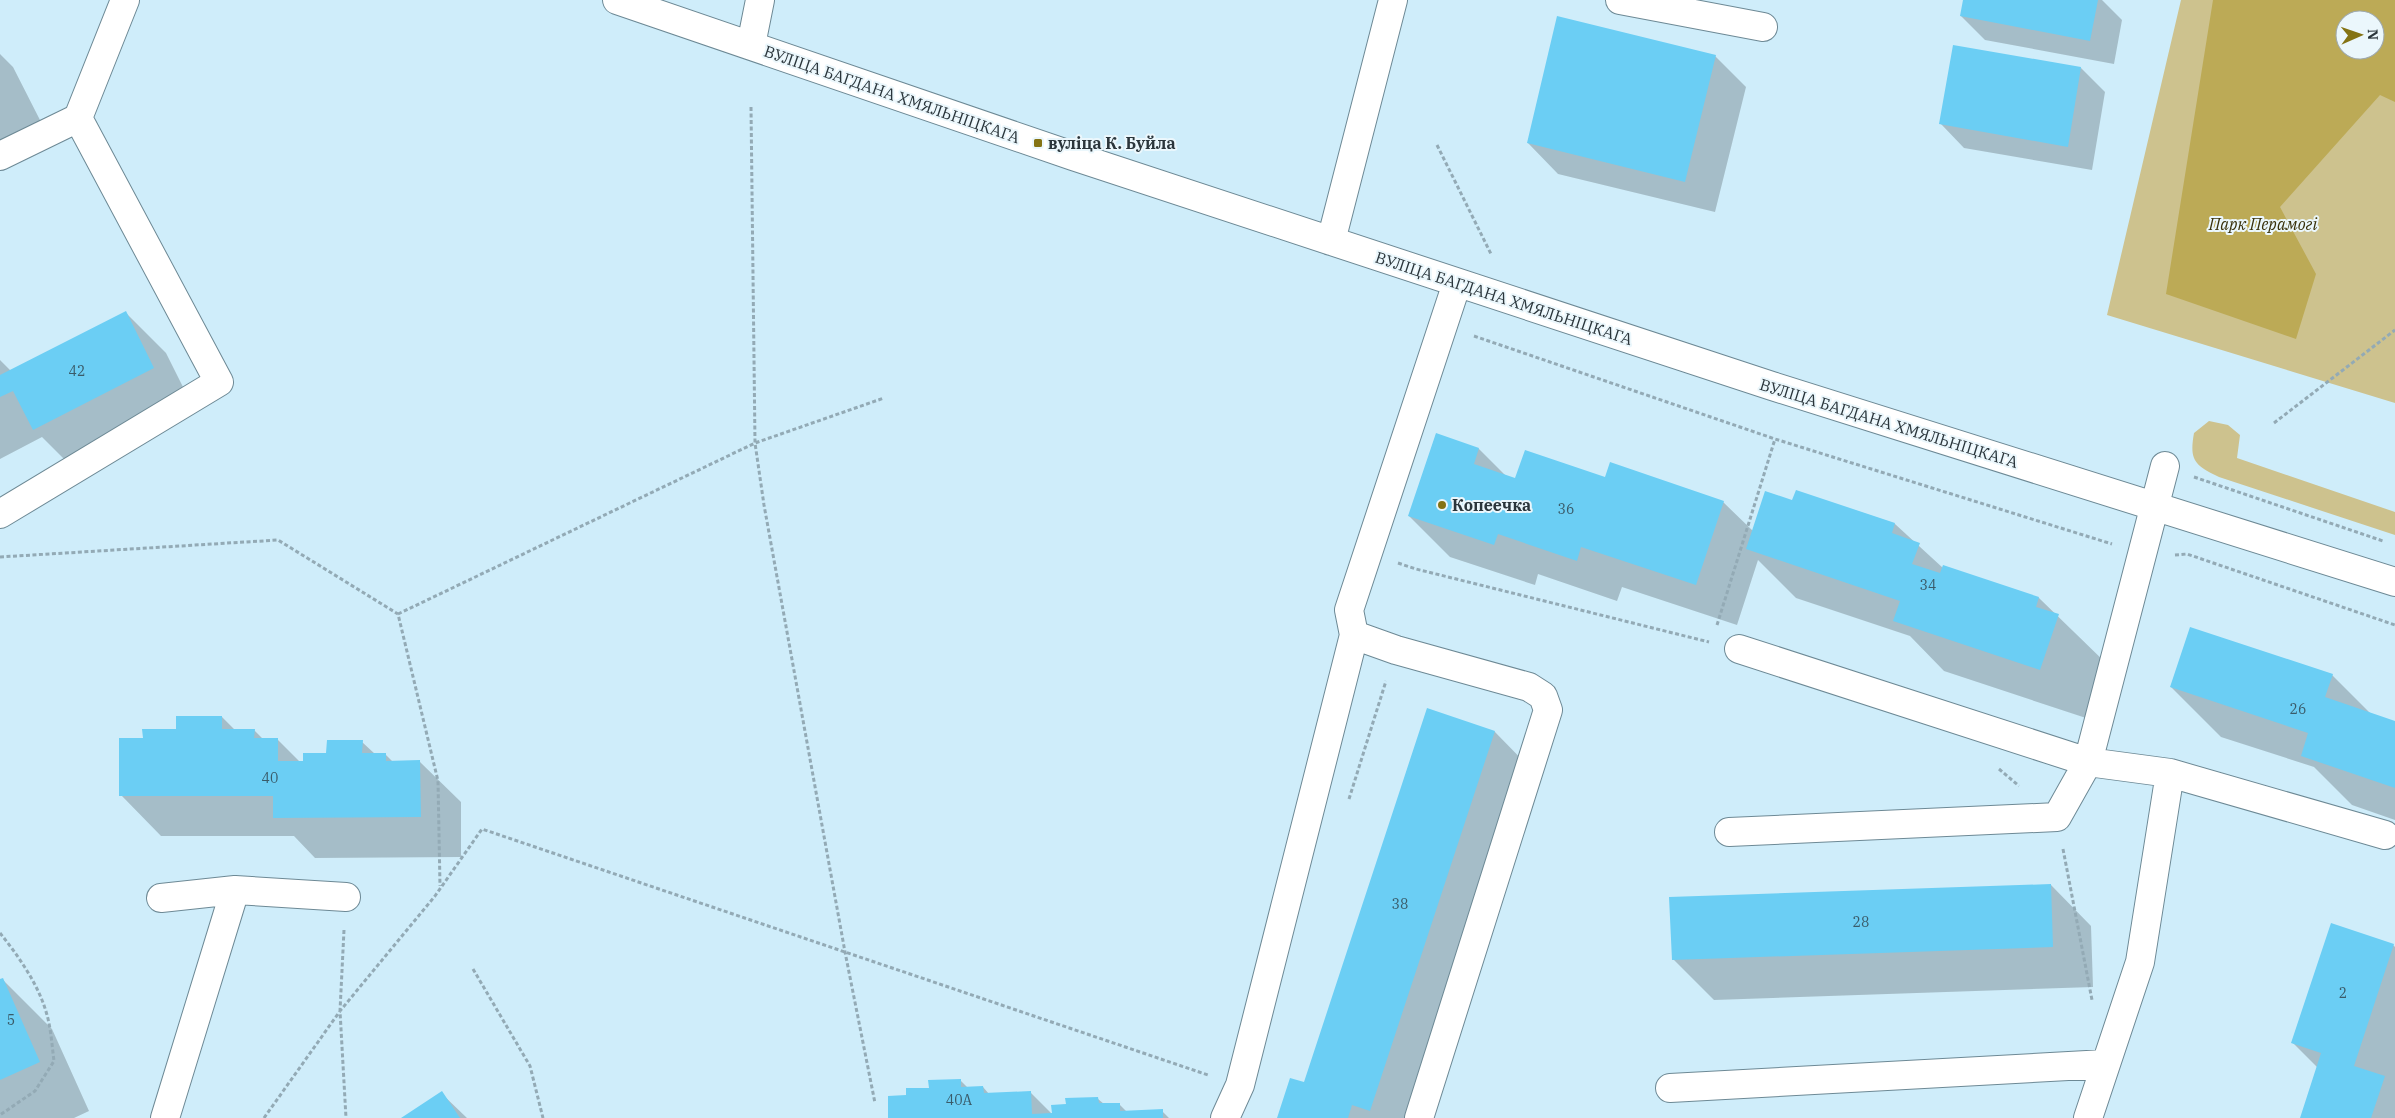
<svg xmlns="http://www.w3.org/2000/svg" width="2395" height="1118" font-family="'IBM Plex Serif',serif">
<style>
.green{fill:#cdc28e;fill-rule:evenodd}
.forest{fill:#bcaa56;fill-rule:evenodd}
.shadow{fill:#0003}
.building{fill:#6bcef4}
.lines{fill:none;stroke-linecap:round;stroke-linejoin:round}
.minor-casing{stroke:#6d8995;stroke-width:30}
.path{stroke:#93aab5;stroke-width:3;stroke-dasharray:4 2.5;stroke-linecap:butt}
.minor{stroke:#fff;stroke-width:28}
.poi-dot{fill:#847314;stroke:#ebf7fc;stroke-width:2}
.labels{text-anchor:middle;stroke-width:4;stroke-linejoin:round;paint-order:stroke}
.number-label{font-size:14px;fill:#3a5b69}
.street-label{font-size:16px;fill:#2a353b;stroke:#ebf7fc}
.poi-label{font-size:16px;font-weight:bold;fill:#2a353b;stroke:#ebf7fc;text-anchor:start}
.park-label{font-size:16px;font-style:italic;fill:#38300a;stroke:#ebf7fc}
</style>
<rect width="100%" height="100%" fill="#cfedfa"/>
<path class="green" d="M2181,0H2395V403L2107,315ZM2345,20H2375V50H2345Z
M2209,421L2228,425L2240,435L2237,458L2395,512V535L2219,477C2195,465 2189,461 2194,433Z"/>
<path class="forest" d="M2213,0H2395V102L2380,95L2280,207L2316,274L2296,339L2166,294ZM2345,20H2375V50H2345Z"/>
<path class="shadow" d="M1964,0H2102L2122,20L2114,64L1985,40L1961,16Z
M0,54L13,67L41,122L0,143Z
M1715,56L1746,87L1715,212L1558,174L1528,143Z
M2081,68L2105,92L2092,170L1964,148L1941,124Z
M126,313L166,353L194,409L75,470L42,437L0,459V360L11,371Z
M1436,435L1479,449L1506,476L1516,480L1606,479L1723,502L1753,531L1793,501L1895,524L1943,568L2039,598L2108,665L2089,719L1944,671L1910,636L1796,598L1758,560L1737,625L1622,587L1617,601L1538,574L1535,585L1450,557L1409,516Z
M2332,675L2371,714L2395,722V820L2352,805L2314,767L2221,737L2171,687Z
M1427,710L1495,732L1535,773L1422,1118H1278L1305,1084Z
M222,717L235,730H254L263,739H277L300,762L362,742L375,754H385L393,762H420L461,802V857L315,858L294,836H161L121,795L144,739Z
M2051,885L2091,926L2093,987L1714,1000L1673,959Z
M2393,945L2395,947V1118H2302L2318,1068L2293,1043Z
M2,979L52,1029L89,1111L74,1118H0V980Z
M960,1080L968,1088L983,1087L989,1094L1030,1092L1053,1115L1067,1106L1098,1099L1104,1104H1119L1127,1112L1162,1111L1169,1118H890L907,1096Z
M441,1093L467,1118H404Z"/>
<path class="building" d="M1963,0H2098L2090,41L1960,16Z
M1557,16L1716,55L1685,182L1527,143Z
M1953,45L2081,67L2068,147L1939,124Z
M126,311L154,368L33,430L13,391L0,397V375Z
M1436,433L1479,448L1474,464L1515,478L1525,450L1605,477L1610,462L1724,501L1696,585L1581,547L1577,561L1498,534L1494,545L1408,516Z
M1796,490L1895,523L1892,533L1920,543L1912,564L1940,573L1943,565L2039,597L2036,607L2059,614L2040,670L1893,621L1900,601L1746,549L1765,491L1792,500Z
M2190,627L2333,674L2325,697L2395,721V788L2301,756L2308,733L2170,687Z
M1427,708L1495,731L1370,1111L1352,1105L1348,1118H1277L1290,1078L1304,1082Z
M176,716H222V729H255L254,738H278V761H303V753H326L327,740H363L362,753H386V761L420,760L421,817L273,818V796H119V738H143L142,729H176Z
M2051,884L2053,947L1672,960L1669,897Z
M2331,923L2394,944L2354,1066L2385,1076L2371,1118H2300L2321,1053L2291,1043Z
M3,978L40,1062L0,1080V979Z
M961,1079V1087L983,1086L984,1093L1031,1091L1032,1114L1052,1113L1051,1105L1066,1104L1065,1098L1098,1097L1099,1103H1120V1111L1163,1109V1118H888V1096L906,1095V1088H929L928,1080Z
M442,1091L460,1118H401Z"/>
<g class="lines">
<defs>
<path id="minor" d="M617,0L1073,156L1772,386L2395,582
M1620,0L1763,27
M751,45L760,0
M0,156L78,118L125,0
M1331,241L1393,0
M0,514L219,382L78,118
M1739,649L2088,762L2170,773L2385,835
M1729,832L2057,817L2088,762L2165,466
M161,898L235,890L346,897
M1670,1088L2105,1064
M165,1118L235,890
M1225,1118L1240,1085L1354,635
M1419,1118L1548,710L1543,696L1529,687L1396,650L1354,635L1349,610L1457,283
M2088,1118L2140,962L2170,773"/>
</defs>
<use href="#minor" class="minor-casing"/>
<path class="path" d="M751,107L755,443L764,505L845,952L875,1103
M1437,145L1491,254
M1474,336L1775,439L2112,544
M2274,423L2395,330
M2194,477L2383,541
M2175,555L2187,554L2395,625
M0,557L278,540L398,614L438,781L440,886
M1398,563L1416,569L1709,642
M398,614L755,443L884,398
M1717,625L1775,439
M1999,769L2019,786
M1349,799L1386,681
M2063,849L2092,1000
M344,930L340,1011L346,1118
M0,933C19,957 39,985 47,1015C51,1029 52,1046 54,1061L35,1091L0,1115
M473,969L530,1066L543,1118
M264,1118L340,1011L435,896L482,829L1208,1075"/>
<use href="#minor" class="minor"/>
</g>
<g class="poi-dot">
<rect x="1033" y="138" width="10" height="10" rx="2.5"/>
<circle cx="1442" cy="505" r="5"/>
</g>
<g class="labels">
<g class="number-label">
<text x="77" y="376">42</text>
<text x="1566" y="514">36</text>
<text x="1928" y="590">34</text>
<text x="2298" y="714">26</text>
<text x="270" y="783">40</text>
<text x="1400" y="909">38</text>
<text x="1861" y="927">28</text>
<text x="2343" y="998">2</text>
<text x="11" y="1025">5</text>
<text x="959" y="1105">40А</text>
</g>
<g class="street-label">
<text transform="translate(892 94) rotate(19)" y="6">ВУЛІЦА БАГДАНА ХМЯЛЬНІЦКАГА</text>
<text transform="translate(1504 298) rotate(18)" y="6">ВУЛІЦА БАГДАНА ХМЯЛЬНІЦКАГА</text>
<text transform="translate(1889 423) rotate(17)" y="6">ВУЛІЦА БАГДАНА ХМЯЛЬНІЦКАГА</text>
</g>
<g class="poi-label">
<text x="1048" y="149">вуліца К. Буйла</text>
<text x="1452" y="511">Копеечка</text>
</g>
<g class="park-label">
<text x="2263" y="230">Парк Перамогі</text>
</g>
</g>
<g transform="translate(2360 35) rotate(88)"><circle r="24" fill="#ebf7fc" stroke="#9ea9af"/>
<path d="M0-4L9 19L0 12L-9 19Z" fill="#847314"/>
<text y="-8" font-size="14" font-weight="bold" text-anchor="middle" fill="#2a353b">N</text>
</g>
</svg>
